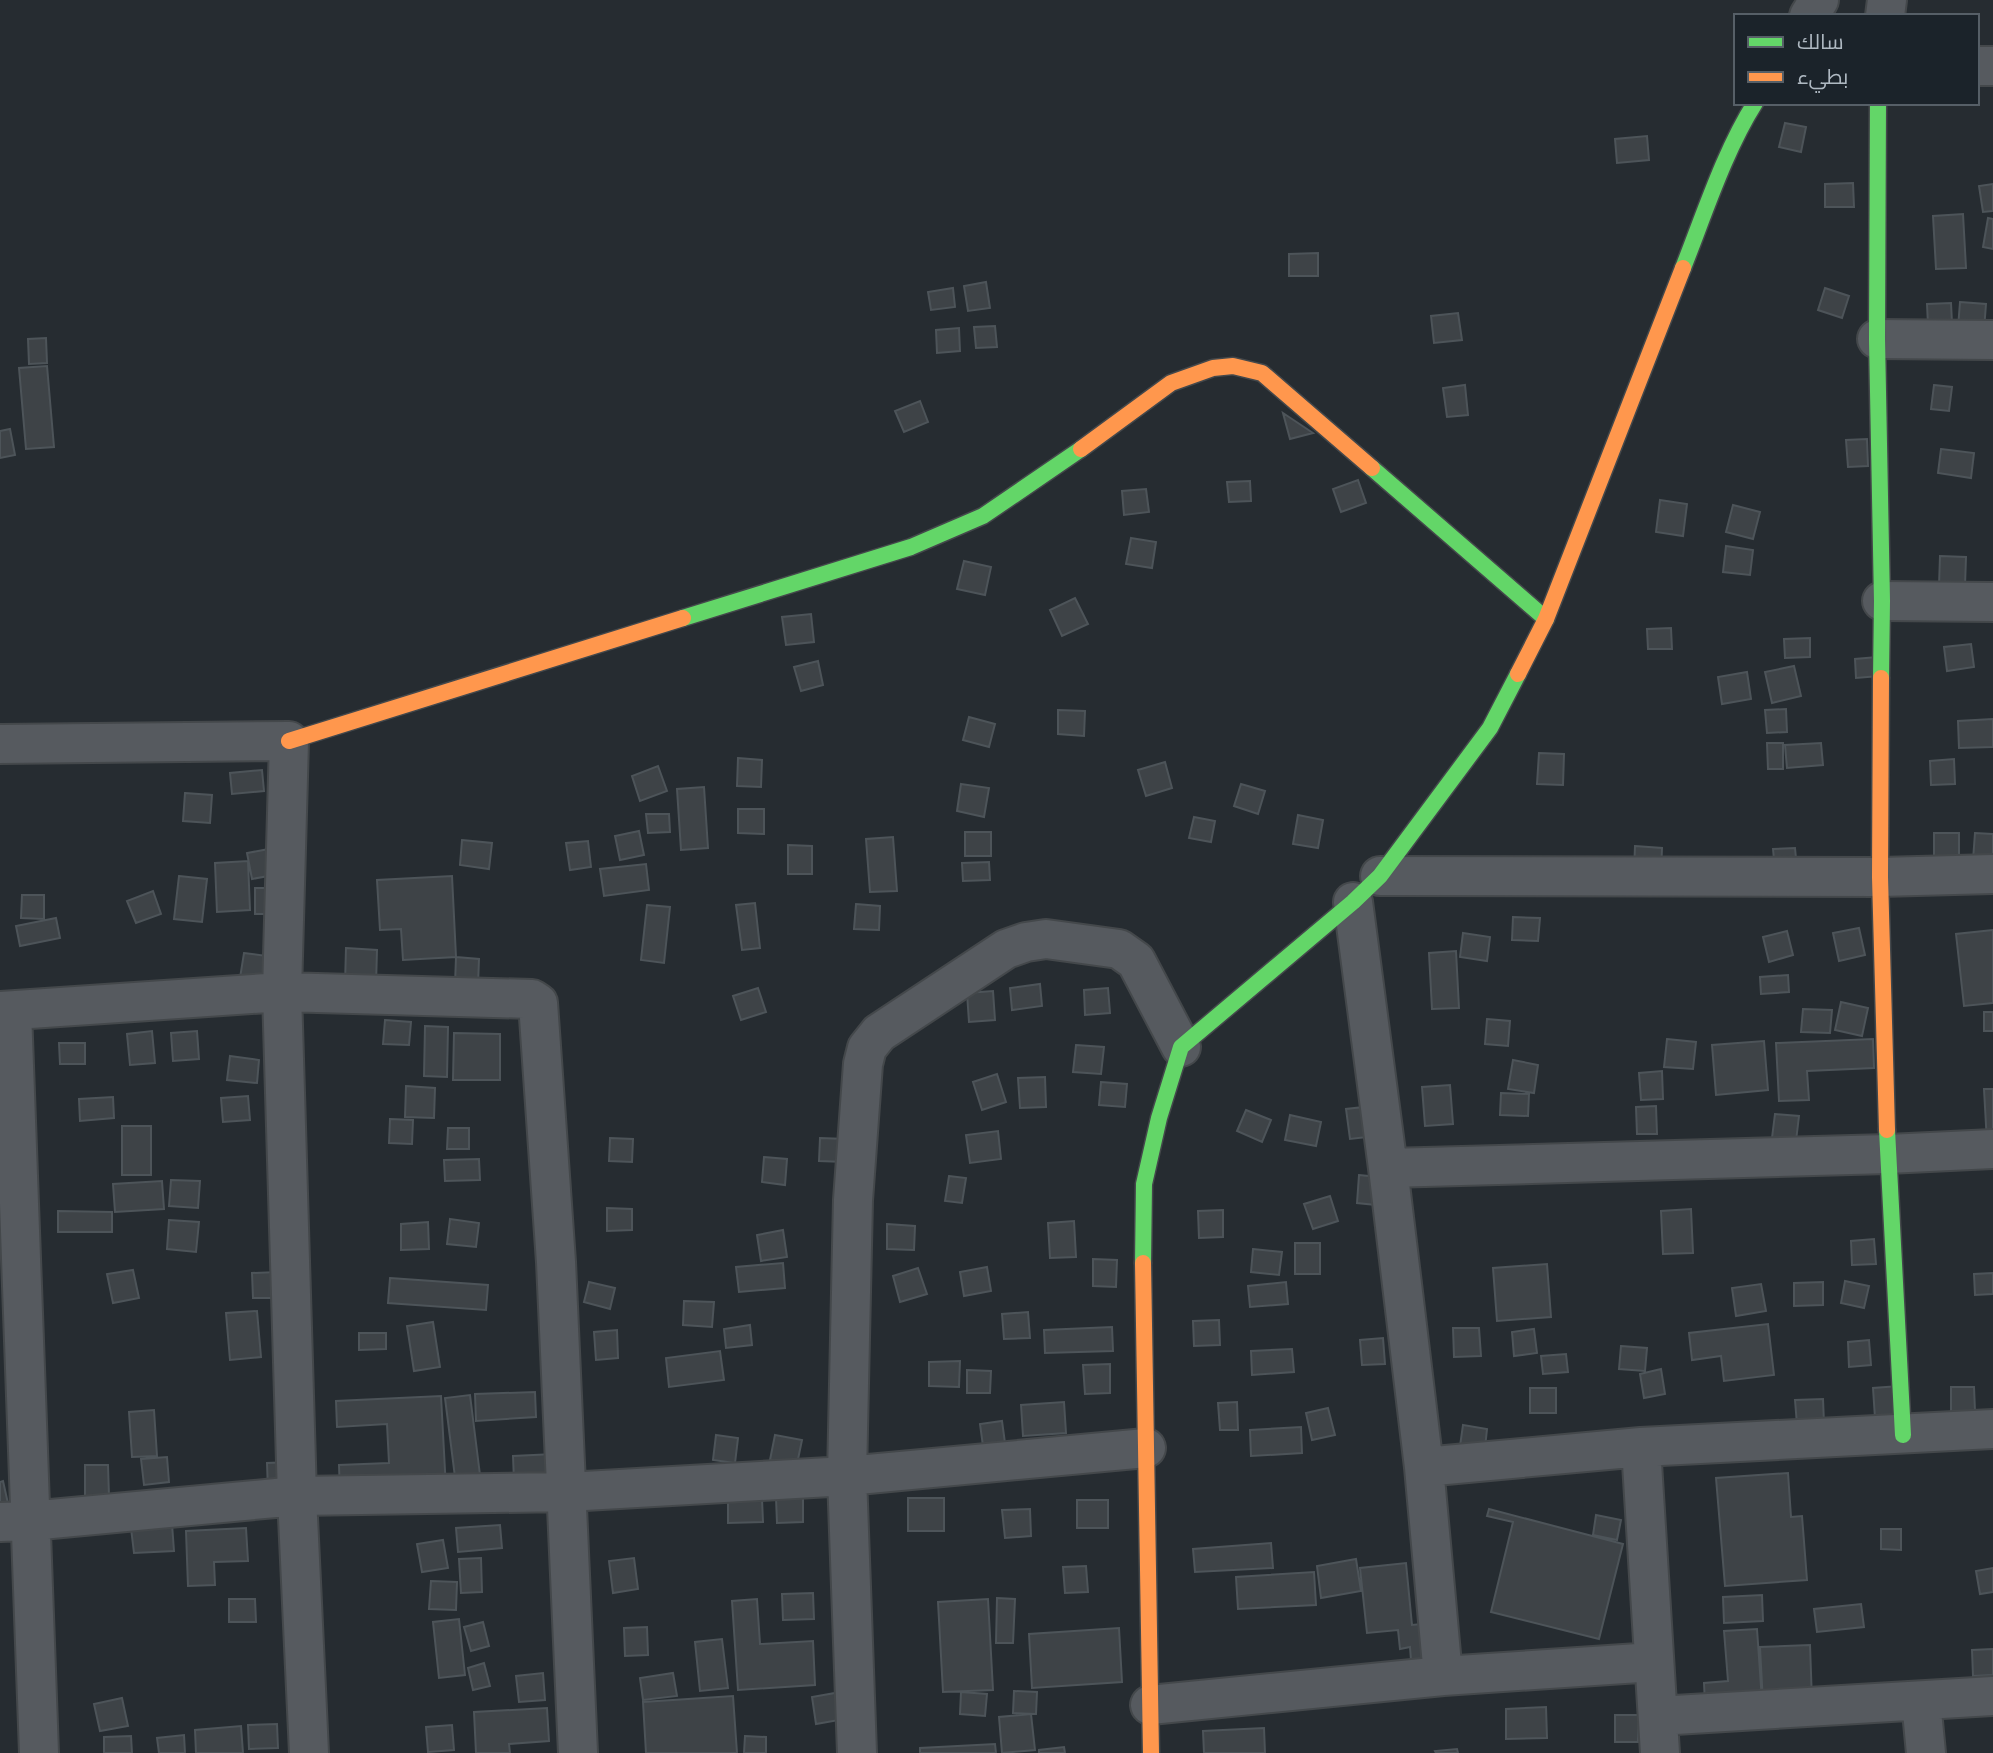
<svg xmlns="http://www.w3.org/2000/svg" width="1993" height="1753" font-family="Roboto,Cairo,sans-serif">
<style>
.building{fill:#3e4347;stroke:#4d5459;stroke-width:2}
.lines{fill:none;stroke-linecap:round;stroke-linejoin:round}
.street-casing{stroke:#44484b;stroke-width:42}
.fast-casing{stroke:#44484b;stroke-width:19}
.slow-casing{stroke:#44484b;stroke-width:19}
.street{stroke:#565a5f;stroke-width:38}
.fast{stroke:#63d668;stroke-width:16}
.slow{stroke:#ff974d;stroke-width:16}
</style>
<rect width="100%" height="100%" fill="#262c31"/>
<path class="building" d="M1785,123L1806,127L1801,152L1779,147Z
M1647,136L1649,160L1617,163L1615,139Z
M1853,183L1854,207H1825V184Z
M1993,184V211L1983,212L1979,186Z
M1963,214L1966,268L1936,269L1933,216Z
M1988,218L1993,219V249L1983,247Z
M1318,253V276H1289V254Z
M986,282L990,308L968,311L964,286Z
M953,288L955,307L931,310L928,292Z
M1825,288L1849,296L1842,318L1818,310Z
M1960,302L1986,304L1984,330L1958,328Z
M1951,303L1952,323L1928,325L1927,304Z
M1458,313L1462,340L1434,343L1431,316Z
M995,326L997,347L976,348L974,327Z
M959,328L960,351L937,353L936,330Z
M46,338L47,363L29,364L28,339Z
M47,366L54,447L26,449L19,368Z
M1465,385L1468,415L1447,417L1443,388Z
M1934,385L1952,387L1949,411L1931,409Z
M920,401L928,422L904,432L895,411Z
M1283,413L1313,433L1290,439Z
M10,429L15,455L0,458V431Z
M1867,439L1868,466L1848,467L1846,440Z
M1941,449L1974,453L1971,478L1938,473Z
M1358,480L1366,503L1341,512L1333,489Z
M1250,481L1251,501L1229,502L1227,482Z
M1146,489L1149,512L1124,515L1122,491Z
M1660,500L1687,504L1683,536L1656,532Z
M1733,505L1760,512L1753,539L1726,532Z
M1131,538L1156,542L1152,568L1126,564Z
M1726,546L1753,550L1750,575L1723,572Z
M1940,556L1966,557L1965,586H1939Z
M964,561L991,567L985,595L957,589Z
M1075,598L1088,624L1062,636L1050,610Z
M811,614L814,642L786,645L782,617Z
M1671,628L1672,649H1648L1647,629Z
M1810,638V657L1785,658L1784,639Z
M1971,644L1974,667L1947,671L1944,647Z
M1877,657L1879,676L1856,678L1855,659Z
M818,661L823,685L801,691L794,667Z
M1794,666L1801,696L1772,703L1765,672Z
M1747,672L1751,699L1722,704L1718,677Z
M1786,709L1787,732L1767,733L1765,710Z
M1058,710L1085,711L1084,736L1058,734Z
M969,717L995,724L989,747L963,740Z
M1993,719V747L1959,748L1958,721Z
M1767,743H1783V769H1768Z
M1821,743L1823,765L1787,768L1785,745Z
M1539,753L1564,754L1563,785L1537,784Z
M738,758L762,760L761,787L737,786Z
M1954,759L1955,784L1931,785L1930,761Z
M1165,762L1172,788L1146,796L1138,770Z
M658,766L667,791L640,801L632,776Z
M262,770L264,791L232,794L230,773Z
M961,784L989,788L984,817L957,811Z
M1241,784L1265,791L1258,814L1234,806Z
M704,787L708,848L681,850L677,789Z
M185,793L212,795L210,823L183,821Z
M738,809H764V834L738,833Z
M646,814H669L670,832L648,833Z
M1298,815L1323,820L1318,848L1293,844Z
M1194,817L1215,821L1211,842L1189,838Z
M639,831L644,855L620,860L615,836Z
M965,832H991V856H965Z
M1934,833H1959V859L1934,860Z
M1975,833L1993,834V862L1973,860Z
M893,837L897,891L870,892L866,839Z
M462,840L492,843L489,869L460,865Z
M588,841L591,867L570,870L566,843Z
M788,845L812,846V874H788Z
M1635,846L1662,848L1661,874L1634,872Z
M1795,848L1797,869L1775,870L1773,849Z
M269,849L274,875L252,879L247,853Z
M248,861L250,910L217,912L215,863Z
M989,862L990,880L963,881L962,863Z
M646,864L649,890L604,896L600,869Z
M179,876L207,879L202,922L174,919Z
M452,876L456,957L403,960L401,929L380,930L377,880Z
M255,888H279V914H255Z
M153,891L161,914L136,923L127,901Z
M22,895H44V919L21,918Z
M755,903L760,948L742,950L736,905Z
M856,904L880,906L879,930L854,929Z
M647,905L670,907L664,963L641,960Z
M1513,917L1540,918L1538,941L1512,940Z
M56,918L60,938L20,946L16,926Z
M1859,928L1865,955L1839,961L1833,933Z
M1993,930V1003L1964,1006L1956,934Z
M1787,931L1793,955L1769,962L1763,937Z
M1463,933L1490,937L1487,961L1460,957Z
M346,948L377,950L376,985L345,984Z
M1456,951L1459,1008L1432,1009L1429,953Z
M244,953L274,957L270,983L240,978Z
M456,957L479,959L478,985L455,984Z
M1788,975L1789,992L1761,994L1760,977Z
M1040,984L1042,1006L1012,1010L1010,988Z
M758,988L766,1012L741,1020L733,996Z
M1108,988L1110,1013L1085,1015L1084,990Z
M993,991L995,1020L969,1022L967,993Z
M1841,1002L1868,1008L1862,1036L1835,1030Z
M1803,1009L1832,1010L1830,1033L1801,1032Z
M1984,1012H1993V1031H1984Z
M1487,1019L1510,1021L1508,1046L1485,1044Z
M385,1020L411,1022L409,1045L383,1044Z
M425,1026L448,1027L447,1077L424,1076Z
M152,1031L155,1063L130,1065L127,1034Z
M197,1031L199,1059L173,1061L171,1033Z
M454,1033L500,1034V1080H453Z
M1667,1039L1696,1042L1693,1069L1664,1067Z
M1873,1039L1874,1068L1807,1071L1809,1100L1779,1101L1776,1043Z
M1764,1041L1768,1090L1716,1095L1712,1045Z
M59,1043H85V1064H60Z
M1076,1045L1104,1047L1101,1074L1073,1072Z
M230,1056L259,1060L257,1083L227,1080Z
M1513,1060L1538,1065L1534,1093L1508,1089Z
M1662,1071L1663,1099L1641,1100L1639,1073Z
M997,1074L1006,1102L982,1110L973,1082Z
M1045,1077L1046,1107L1020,1108L1018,1078Z
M1101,1082L1127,1084L1125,1107L1099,1105Z
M1450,1085L1453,1124L1425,1126L1422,1087Z
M406,1086L435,1088L434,1118L405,1117Z
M1984,1089H1993V1142L1987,1143Z
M1501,1093L1529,1094L1528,1116L1500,1115Z
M248,1096L250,1120L223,1122L221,1098Z
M113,1097L114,1118L80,1121L79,1099Z
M1381,1105L1384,1135L1350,1139L1346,1109Z
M1656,1106L1657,1134H1637L1636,1107Z
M1246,1110L1271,1120L1262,1142L1237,1131Z
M1775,1114L1799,1116L1796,1141L1772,1138Z
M1290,1115L1321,1122L1316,1146L1285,1140Z
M390,1119L413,1120L412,1144L389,1143Z
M122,1126H151V1175H122Z
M448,1128H469V1149H447Z
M998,1131L1001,1159L970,1163L966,1135Z
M610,1138L633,1139L632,1162L609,1161Z
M820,1138L846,1139L845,1162L819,1161Z
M764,1157L787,1159L785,1185L762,1182Z
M479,1159L480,1180L445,1181L444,1160Z
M1359,1175L1388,1178L1385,1206L1357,1203Z
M949,1176L966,1178L962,1203L945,1201Z
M171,1180L200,1181L198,1208L169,1206Z
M162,1181L164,1209L115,1212L113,1184Z
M1330,1196L1338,1221L1313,1229L1304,1204Z
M607,1208L632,1209V1230L607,1231Z
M1691,1209L1693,1253L1663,1254L1661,1211Z
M1223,1210V1237L1199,1238L1198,1211Z
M58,1211L112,1212V1232H58Z
M450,1219L479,1223L476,1247L447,1244Z
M169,1220L199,1222L196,1252L167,1249Z
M1074,1221L1076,1257L1050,1258L1048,1223Z
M428,1222L429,1249L401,1250V1224Z
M887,1224L915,1226L914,1250L887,1249Z
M783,1230L787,1257L761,1261L757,1235Z
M1874,1239L1876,1264L1852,1265L1851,1241Z
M1295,1243H1320V1274H1295Z
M1253,1249L1282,1252L1279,1275L1251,1272Z
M1093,1259L1117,1260L1116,1287L1093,1286Z
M783,1263L785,1288L739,1292L736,1267Z
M1547,1264L1551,1317L1497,1321L1493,1268Z
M987,1267L991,1291L964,1296L960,1272Z
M918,1268L927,1294L900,1302L893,1276Z
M133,1270L139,1298L113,1303L107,1274Z
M278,1272V1298H253L252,1273Z
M1993,1273V1294L1975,1295L1974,1274Z
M390,1278L488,1285L486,1310L388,1303Z
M1845,1281L1869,1286L1864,1308L1841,1303Z
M589,1282L615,1288L610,1309L584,1302Z
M1286,1282L1288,1304L1250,1307L1248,1286Z
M1823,1282V1305L1794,1306V1283Z
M1761,1284L1766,1311L1736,1316L1732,1288Z
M684,1301L714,1302L712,1327L683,1325Z
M257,1311L261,1357L230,1360L226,1313Z
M1028,1312L1030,1338L1004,1339L1002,1314Z
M1219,1320L1220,1345L1194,1346L1193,1321Z
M433,1322L440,1367L414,1371L407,1326Z
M1768,1324L1774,1375L1724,1381L1721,1356L1692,1360L1689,1333Z
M750,1325L752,1345L726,1348L724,1329Z
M1112,1327L1113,1351L1045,1353L1044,1330Z
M1453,1328H1479L1481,1356L1454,1357Z
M1534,1329L1537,1353L1514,1356L1512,1332Z
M617,1330L618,1358L596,1360L594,1332Z
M359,1333H386V1349L359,1350Z
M1383,1338L1385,1364L1362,1365L1360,1340Z
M1869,1340L1871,1365L1849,1367L1848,1342Z
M1621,1346L1647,1348L1645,1371L1619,1369Z
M1292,1349L1294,1372L1252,1375L1251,1351Z
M720,1351L724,1380L669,1387L666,1358Z
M1566,1354L1568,1372L1543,1374L1541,1356Z
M960,1361L959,1387L929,1386V1362Z
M1110,1364V1393L1085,1394L1083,1365Z
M1661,1369L1665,1394L1644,1398L1640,1374Z
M967,1370L991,1371L990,1393H967Z
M1899,1386L1900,1416L1875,1418L1873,1388Z
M1951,1387H1974L1975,1411L1951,1412Z
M1530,1388H1556V1413H1530Z
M535,1392L536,1417L476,1421L475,1394Z
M470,1395L481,1483L456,1485L445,1398Z
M441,1396L446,1489L340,1494L339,1465L389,1463L387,1424L337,1427L336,1401Z
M1823,1399L1824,1423L1797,1425L1795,1400Z
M1064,1402L1066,1433L1023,1436L1021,1405Z
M1237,1402L1238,1430H1220L1218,1403Z
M1328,1408L1335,1435L1312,1440L1306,1413Z
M154,1410L157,1456L132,1457L129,1412Z
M1002,1421L1005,1443L983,1446L980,1424Z
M1463,1425L1487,1429L1485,1448L1460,1446Z
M1301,1427L1302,1453L1251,1456L1250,1430Z
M716,1435L738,1438L735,1463L713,1460Z
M775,1435L802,1440L797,1464L770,1460Z
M554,1454L555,1480L514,1481L513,1456Z
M167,1457L169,1482L144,1485L141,1459Z
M290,1462L268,1491L267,1463Z
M85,1465H108L109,1496L85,1497Z
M1788,1473L1791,1517L1802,1516L1807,1580L1725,1586L1716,1478Z
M3,1481L9,1508L0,1510V1482Z
M776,1498H803V1522L777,1523Z
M908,1498H944V1531H908Z
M762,1499L763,1522L728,1523V1500Z
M1077,1500H1108V1528H1077Z
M1030,1509L1031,1536L1005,1538L1002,1510Z
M1489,1509L1623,1544L1599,1639L1491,1612L1513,1522L1487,1516Z
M1596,1515L1621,1520L1617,1540L1593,1535Z
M172,1524L174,1551L134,1553L131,1528Z
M500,1525L502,1548L458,1552L456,1528Z
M246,1528L248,1561L214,1562L215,1585L188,1586L186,1531Z
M1881,1529H1901V1550L1881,1549Z
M443,1540L448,1568L422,1572L417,1544Z
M1271,1543L1273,1568L1195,1572L1193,1549Z
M481,1558L482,1592L461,1593L459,1559Z
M634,1558L638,1589L613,1593L609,1561Z
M1356,1559L1361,1591L1321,1598L1317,1566Z
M1406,1563L1412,1625L1451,1621L1412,1674L1410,1647L1400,1649L1398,1630L1367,1633L1360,1568Z
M1086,1566L1088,1592L1065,1593L1063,1567Z
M1993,1568V1592L1980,1594L1976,1571Z
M1314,1572L1316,1605L1238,1609L1236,1577Z
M431,1581L457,1582L456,1610L429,1609Z
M813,1593L814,1619L783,1620L782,1594Z
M1762,1595L1763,1621L1724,1623L1723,1597Z
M997,1598L1015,1599L1013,1643H996Z
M229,1599H255L256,1622H229Z
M757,1599L760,1644L813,1641L815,1685L738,1690L732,1601Z
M988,1599L993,1690L943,1692L938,1602Z
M1861,1604L1864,1627L1817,1632L1814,1609Z
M459,1619L465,1675L439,1678L433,1622Z
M483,1622L489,1646L471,1651L464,1627Z
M647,1627L648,1655L625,1656L624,1628Z
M1119,1628L1122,1682L1032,1688L1029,1634Z
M1757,1629L1762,1701L1705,1704L1704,1683L1728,1681L1724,1631Z
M722,1639L728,1688L700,1691L695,1642Z
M1810,1645L1812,1701L1763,1703L1760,1647Z
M1993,1649V1675L1973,1676L1972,1650Z
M484,1663L490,1686L473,1690L468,1668Z
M543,1673L545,1700L519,1702L516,1676Z
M673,1673L677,1696L643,1700L640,1678Z
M1014,1691L1037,1692L1036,1714L1013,1713Z
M961,1692L987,1694L985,1716L960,1714Z
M835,1693L839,1720L816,1724L812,1697Z
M733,1696L737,1753H646L643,1702Z
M122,1698L128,1726L100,1731L94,1704Z
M1546,1707L1547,1738L1506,1739V1709Z
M547,1708L549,1741L509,1744L510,1753H476L474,1712Z
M1031,1714L1035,1750L1002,1753L999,1717Z
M1615,1715H1639L1638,1742H1615Z
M277,1724L278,1748L249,1749L248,1725Z
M452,1725L454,1750L428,1752L426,1727Z
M241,1726L243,1753H196L195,1730Z
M1264,1728L1265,1753H1204L1203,1731Z
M184,1735L185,1753H159L157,1738Z
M131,1736L132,1753H104V1737Z
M745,1736L766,1737V1753H744Z
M995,1744L996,1753H920V1748Z
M1064,1747L1065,1753H1039V1750Z
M1457,1749L1458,1753H1436L1435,1751Z"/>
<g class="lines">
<defs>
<path id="street" d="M1809,16L1819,0
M1885,16L1887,0
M1977,66H1993
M1877,339L1993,340
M1882,601L1993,602
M0,744L289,741L282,992L297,1496L309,1753
M1380,876L1880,877L1993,874
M1353,902L1388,1168L1424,1467L1443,1676
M0,1011L282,992L532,999L538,1003L556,1262L578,1753
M12,1011L39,1753
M1388,1168L1888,1154L1993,1149
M1641,1447L1660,1753
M1424,1467L1641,1447L1993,1429
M0,1522L30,1521L297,1496L567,1492L847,1476L1146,1448
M1921,1701L1926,1753
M1150,1705L1443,1676L1654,1662
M1658,1716L1993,1696
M857,1753L847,1476L853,1200L863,1064L867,1048L879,1033L1006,949L1026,942L1046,939L1119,949L1136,961L1181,1047"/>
<path id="fast" d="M1878,103L1877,339L1882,601L1881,678
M1683,268C1704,215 1725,150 1755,103
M1372,468L1546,619
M683,618L911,547L983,516L1081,449
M1887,1130L1903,1435
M1143,1263L1144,1184L1159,1118L1181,1047L1353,902L1380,876L1490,728L1518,674"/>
<path id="slow" d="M1081,449L1171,383L1213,368L1233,366L1262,373L1372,468
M1518,674L1546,619L1683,268
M1881,678L1880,877L1887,1130
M289,741L683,618
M1143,1263L1151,1753"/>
</defs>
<use href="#street" class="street-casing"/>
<use href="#fast" class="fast-casing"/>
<use href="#slow" class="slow-casing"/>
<use href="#street" class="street"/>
<use href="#fast" class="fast"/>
<use href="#slow" class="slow"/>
</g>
<rect x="1734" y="14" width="245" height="91" fill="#1b232a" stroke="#565f67" stroke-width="2"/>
<rect x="1748" y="37" width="35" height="10" fill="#63d668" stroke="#565f67" stroke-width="2"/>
<text x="1797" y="49" font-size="21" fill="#afb9c2">سالك</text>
<rect x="1748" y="72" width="35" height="10" fill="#ff974d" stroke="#565f67" stroke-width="2"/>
<text x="1797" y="84" font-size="21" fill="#afb9c2">بطيء</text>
</svg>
